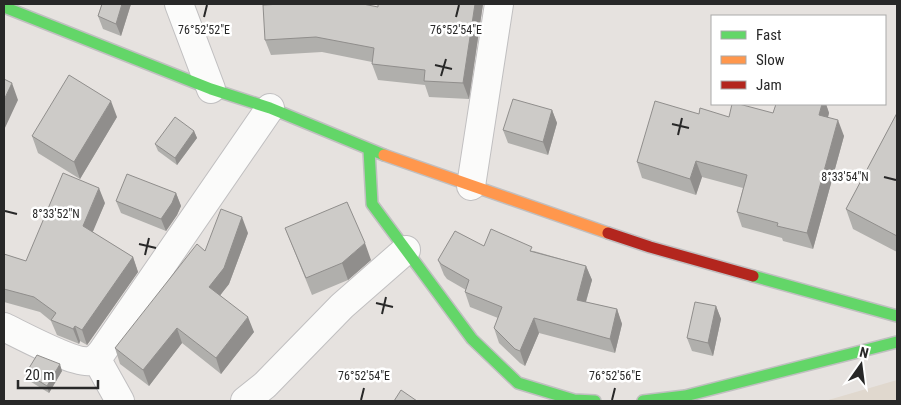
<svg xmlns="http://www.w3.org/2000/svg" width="901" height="405" font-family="'Roboto Condensed',sans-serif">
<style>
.education{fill:#e0d8ce}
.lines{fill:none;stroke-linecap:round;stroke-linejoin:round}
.street-casing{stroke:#c0bfc0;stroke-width:30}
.fast-casing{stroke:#c0bfc0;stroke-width:14}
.slow-casing{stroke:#c0bfc0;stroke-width:14}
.jam-casing{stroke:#c0bfc0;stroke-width:14}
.street{stroke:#fbfbfa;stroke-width:28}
.fast{stroke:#63d668;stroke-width:11}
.slow{stroke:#ff974d;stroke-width:11}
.jam{stroke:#b3261e;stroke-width:11}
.wall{fill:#b0afac}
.shaded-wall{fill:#908e8c}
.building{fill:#cdcbc8;stroke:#908e8c}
.ticks{fill:none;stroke:#282828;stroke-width:2}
.ticks-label{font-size:12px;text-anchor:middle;fill:#282828;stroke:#fff;stroke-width:5;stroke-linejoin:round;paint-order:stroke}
</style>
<rect width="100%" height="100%" fill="#e6e2df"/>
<path class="education" d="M897,380V401H825Z"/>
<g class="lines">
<defs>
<path id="street" d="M179,4L211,89
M471,186L499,4
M4,327C21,335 74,364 90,361C96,360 99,355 102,352L270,108
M96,358L120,401
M245,401L265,385L342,306L406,250"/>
<path id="fast" d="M4,7L211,89L270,108L384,155
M369,150L372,204L472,339L518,383L574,400L595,401
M753,276L897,316
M643,401L685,396L897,342"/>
<path id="slow" d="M384,155L608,233"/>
<path id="jam" d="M608,233L650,247L753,276"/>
</defs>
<use href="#street" class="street-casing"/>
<use href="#fast" class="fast-casing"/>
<use href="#slow" class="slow-casing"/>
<use href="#jam" class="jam-casing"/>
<use href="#street" class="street"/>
<use href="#fast" class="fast"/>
<use href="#slow" class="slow"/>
<use href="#jam" class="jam"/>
</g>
<path class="wall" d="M102,4H131L121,36L103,29L98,16Z
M378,4H483L469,99L429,97L425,85L378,80L372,64V62L322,52L271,55L265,40L378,7Z
M776,104H826L829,113L828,118L844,136L813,249L783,241L782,238L742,227L737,212L743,188L702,177L696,195L642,178L637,162L699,114L729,117L773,113Z
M552,110L557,123L548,155L508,143L503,130Z
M897,113V252L853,229L846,209Z
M117,117L80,179L38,153L32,136Z
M194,131L197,138L177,165L158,151L155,144Z
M176,193L181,206L177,215L166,231L121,213L116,201Z
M105,203L92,232L133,257L138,272L87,345L80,341L79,344L77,343L57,335L51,321L40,312L4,302V254L26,261Z
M285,228L371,260L348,280L312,295Z
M248,233L229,284L220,295L254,332L221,374L182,343L149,386L120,364L115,348L205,251Z
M484,246L534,251L586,266L592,280L586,302L617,309L622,324L615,353L539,333L525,366L520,363L499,343L494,328L498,318L470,307L465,292L466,290L447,279L444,275L438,260Z
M716,306L721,319L713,356L692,351L687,338Z
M62,371L49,393L28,380L26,373Z"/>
<path class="shaded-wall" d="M122,4H131L121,36L116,24Z
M475,4H483L469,99L463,83Z
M12,83L18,100L4,130V100Z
M111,101L117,117L80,179L74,162Z
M822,104H826L829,113L824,130L819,115Z
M552,110L557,123L548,155L543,142Z
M838,120L844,136L813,249L807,233Z
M194,131L197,138L177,165L175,158Z
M696,161L702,177L696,195L690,179Z
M99,188L105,203L89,241L83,226Z
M176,193L181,206L177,215L166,231L161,219Z
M242,217L248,233L229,284L215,302L209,287Z
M365,243L371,260L348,280L342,263Z
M133,257L138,272L87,345L82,330Z
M586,266L592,280L582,315L577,300Z
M716,306L721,319L713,356L708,343Z
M617,309L622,324L615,353L610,339Z
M248,317L254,332L221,374L216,358Z
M534,318L539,333L525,366L520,351Z
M75,326L80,341L79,344L73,329Z
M177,328L182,343L149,386L143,370Z
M60,364L62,371L49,393L47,386Z"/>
<path class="building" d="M102,4H122L116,24L98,16Z
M282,4H363L378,7V4H475L463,83L424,81L425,70L372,64L374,48L316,37L265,40L263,5Z
M69,75L111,101L74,162L32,136Z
M4,79L12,83L4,100Z
M513,99L552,110L543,142L503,130Z
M655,101L699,114L700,108L729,117L732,104H739L773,113L776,104H822L819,115L838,120L807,233L777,226L778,223L737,212L747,175L696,161L690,179L637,162Z
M897,113V236L846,209Z
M175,117L194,131L175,158L155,144Z
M63,173L99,188L83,226L133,257L82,330L75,326L73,329L71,328L51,320L56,313L34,297L4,289V254L26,261Z
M127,174L176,193L172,203L161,219L116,201Z
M347,202L365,243L342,263L306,278L285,228Z
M221,209L242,217L224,268L209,287L248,317L216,358L177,328L143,370L115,348L197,244L205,251Z
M491,229L532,247L530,251L586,266L577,300L617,309L610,339L534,318L520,351L515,349L494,328L502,307L465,292L469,280L441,264L438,260L455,231L484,246Z
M695,302L716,306L708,343L687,338Z
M37,355L60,364L47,386L26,373Z
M401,390L417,401H394Z"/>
<path class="ticks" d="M204,17L207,5M456,17L459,5M435,65L452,69M441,76L446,59M672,124L689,128M678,135L682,118M884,177L896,180M5,211L17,214M139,244L156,248M145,255L149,238M376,303L393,307M382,314L386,297M361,400L364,388M612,400L615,388"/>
<g class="ticks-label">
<text x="204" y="34">76°52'52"E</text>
<text x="456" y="34">76°52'54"E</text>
<text x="845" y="181">8°33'54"N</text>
<text x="56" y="218">8°33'52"N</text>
<text x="364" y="380">76°52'54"E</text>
<text x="615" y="380">76°52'56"E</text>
</g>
<rect width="901" height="405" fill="none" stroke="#282828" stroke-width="10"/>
<rect x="711" y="15" width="175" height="90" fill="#ffffff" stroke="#a9a9a9"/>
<rect x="721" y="31" width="25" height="8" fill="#63d668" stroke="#a9a9a9"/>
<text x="756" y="40" font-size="15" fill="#282828">Fast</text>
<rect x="721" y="56" width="25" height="8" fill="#ff974d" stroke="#a9a9a9"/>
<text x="756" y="65" font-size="15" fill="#282828">Slow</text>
<rect x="721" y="81" width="25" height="8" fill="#b3261e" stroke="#a9a9a9"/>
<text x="756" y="90" font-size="15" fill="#282828">Jam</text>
<g transform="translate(861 365) rotate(14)" stroke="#ffffff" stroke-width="4" paint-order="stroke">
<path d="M0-4L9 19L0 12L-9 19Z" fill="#282828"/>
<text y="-8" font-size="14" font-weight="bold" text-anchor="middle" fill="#282828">N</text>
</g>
<path d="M18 380v8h80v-8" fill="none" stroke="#282828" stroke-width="2.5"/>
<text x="25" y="380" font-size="15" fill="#282828" stroke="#ffffff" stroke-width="4" paint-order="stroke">20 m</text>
</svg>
